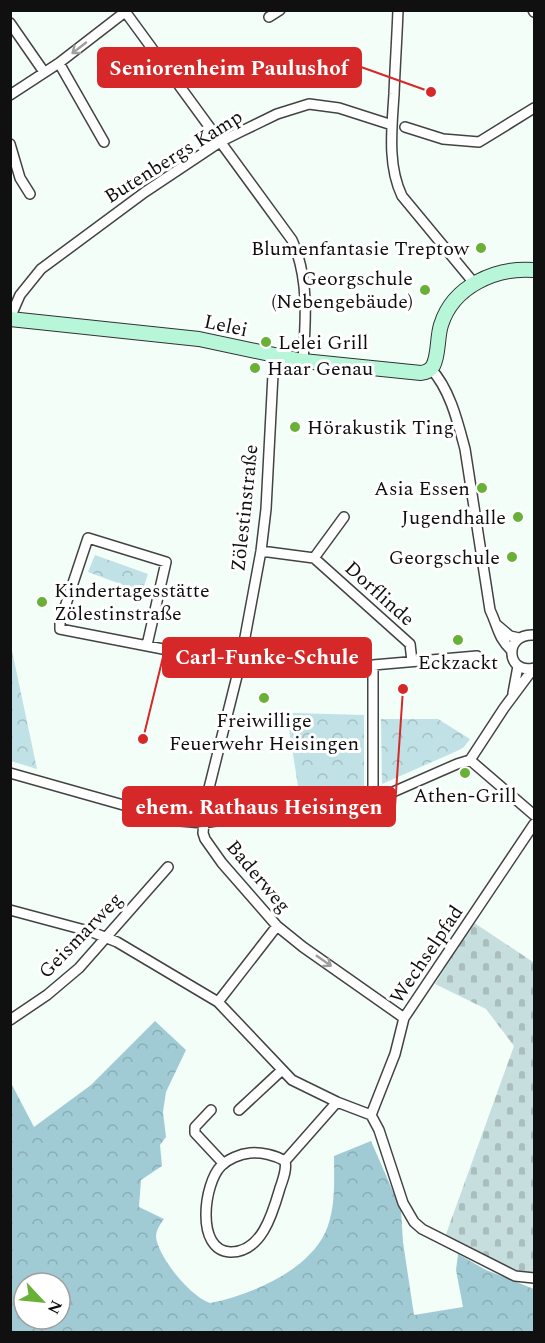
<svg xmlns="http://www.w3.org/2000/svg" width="545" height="1343" font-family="Spectral,serif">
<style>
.forest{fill:url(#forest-crowns);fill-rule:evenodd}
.cemetery{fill:url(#cemetery-stones)}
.park{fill:url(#park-crowns)}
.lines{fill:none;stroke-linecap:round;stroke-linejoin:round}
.street-casing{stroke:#434343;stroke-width:12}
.secondary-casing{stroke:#323232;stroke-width:16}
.street{stroke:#fff;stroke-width:9}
.secondary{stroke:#b7f6d8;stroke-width:14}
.oneway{stroke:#9f9f9f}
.poi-dot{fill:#69b037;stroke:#fff;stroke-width:2}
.labels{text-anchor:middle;stroke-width:6;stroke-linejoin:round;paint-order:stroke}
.street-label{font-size:20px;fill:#101010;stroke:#fff}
.poi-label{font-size:20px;fill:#101010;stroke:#fff;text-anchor:end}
.leader{fill:none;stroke:#d62828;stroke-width:2}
.callout-dot{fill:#d62828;stroke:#fff;stroke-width:2}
.callout{fill:#d62828;stroke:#d62828;stroke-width:2}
.callout-label{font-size:21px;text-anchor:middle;font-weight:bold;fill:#fff}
</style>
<defs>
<pattern id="forest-crowns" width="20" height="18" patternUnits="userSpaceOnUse" patternTransform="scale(1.5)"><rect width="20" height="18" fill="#a1cbd4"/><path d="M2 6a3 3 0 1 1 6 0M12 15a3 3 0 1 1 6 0" fill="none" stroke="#8aadb5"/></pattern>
<pattern id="cemetery-stones" width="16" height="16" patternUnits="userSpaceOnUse" patternTransform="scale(1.5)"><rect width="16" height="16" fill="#c6dfde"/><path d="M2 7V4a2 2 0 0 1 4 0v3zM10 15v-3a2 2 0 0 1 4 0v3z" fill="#a9bebd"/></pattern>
<pattern id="park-crowns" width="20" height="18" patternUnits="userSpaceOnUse" patternTransform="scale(1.5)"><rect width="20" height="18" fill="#c0e1e5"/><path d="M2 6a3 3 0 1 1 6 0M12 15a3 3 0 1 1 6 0" fill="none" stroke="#a4c0c3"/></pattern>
</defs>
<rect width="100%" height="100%" fill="#f4fef8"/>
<path class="forest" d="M155,1021L186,1050L166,1092L163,1112L166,1137L160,1145L162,1166L141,1180L139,1207L164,1219C159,1226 154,1233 157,1242C163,1262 190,1296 210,1303C250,1295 306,1272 325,1233C336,1209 334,1182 334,1156L371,1141L401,1210L403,1242L414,1315L463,1307L456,1270L458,1254L486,1270L534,1289V1332H11V1083L34,1127L91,1085ZM24,1283H60V1319H24Z"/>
<path class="cemetery" d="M473,922L533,962L534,961V1275L510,1273L461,1244L445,1237L514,1046L486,1009L435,984Z"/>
<path class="park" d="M95,555L148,574L142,592L88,572Z
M10,646H11L37,769L11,761Z
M293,713L364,715V790L300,799L288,722L292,721Z
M381,719H438L470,739L464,747L457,751L382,784Z"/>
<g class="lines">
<defs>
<path id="street" d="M124,10L292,240C309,277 306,320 303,361
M398,10C397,38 395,66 394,94C392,127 387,165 402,196L474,283
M533,10L534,12
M269,17L280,10
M10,23L44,72
M59,63L104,142
M10,95L59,63L125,12
M405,127L443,139L479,142L534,108
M10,144L20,178L30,194
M10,318L20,295L41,269L145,192L220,142L240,132L277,114L309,104L339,108L392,125
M274,355L266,509L261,551L240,664L206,800L203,833L205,839L222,863L277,926L303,947L404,1018
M431,369C450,389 458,423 465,449L490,610C499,629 497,636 512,651
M261,551L314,558L410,644L412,661
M314,558L344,517
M497,625L510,636L519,638
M534,635C503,633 506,675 534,668
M147,645L166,562L88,538L60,622V629L240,664L317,667L373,665L477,656
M513,693L518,666
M470,760L534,815
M10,773L180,821L203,823L373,797L393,792L457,764L470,760L504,708L533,669
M373,797V665
M10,910L92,932L117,942L218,1002L292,1080L337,1102L371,1115L379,1130L403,1203L414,1222L422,1229L515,1276L534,1278
M218,1002L277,926
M10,1020L47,995L79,968L168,867
M211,1110L195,1127V1133L223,1163
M239,1110L282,1070
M371,1115L395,1054L404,1018L534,824
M285,1161C275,1155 261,1152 250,1153C240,1154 228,1159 221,1166C204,1183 195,1250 230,1252C262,1253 273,1212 280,1188C283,1179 287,1170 285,1161L337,1102"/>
<path id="secondary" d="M10,319L199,339L303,361L421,373C426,372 430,371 433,366C439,355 437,337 441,325C453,286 496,267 534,270"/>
</defs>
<use href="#street" class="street-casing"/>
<use href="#secondary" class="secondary-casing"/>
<use href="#street" class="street"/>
<use href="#secondary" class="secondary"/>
</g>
<defs><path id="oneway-shaft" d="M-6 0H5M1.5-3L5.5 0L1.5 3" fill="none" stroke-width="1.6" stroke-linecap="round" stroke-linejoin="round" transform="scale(1.5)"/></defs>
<g class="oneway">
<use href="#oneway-shaft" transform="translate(79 48) rotate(142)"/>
<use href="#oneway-shaft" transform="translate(324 961) rotate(35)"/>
</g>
<g class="poi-dot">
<circle cx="481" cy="248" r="6"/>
<circle cx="425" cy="290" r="6"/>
<circle cx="266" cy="342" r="6"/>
<circle cx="255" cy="368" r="6"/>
<circle cx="295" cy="427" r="6"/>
<circle cx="482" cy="488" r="6"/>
<circle cx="518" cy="517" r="6"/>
<circle cx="512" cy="557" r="6"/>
<circle cx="42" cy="602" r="6"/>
<circle cx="458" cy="640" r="6"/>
<circle cx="264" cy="698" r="6"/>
<circle cx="465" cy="773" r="6"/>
</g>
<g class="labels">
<g class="street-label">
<text transform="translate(173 156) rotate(-32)" y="7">Butenbergs Kamp</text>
<text transform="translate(226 325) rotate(12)" y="7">Lelei</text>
<text transform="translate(244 508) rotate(-84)" y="7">Zölestinstraße</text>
<text transform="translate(380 593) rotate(42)" y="7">Dorflinde</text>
<text transform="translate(259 876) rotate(50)" y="7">Baderweg</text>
<text transform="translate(80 935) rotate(-46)" y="7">Geismarweg</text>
<text transform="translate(426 954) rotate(-56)" y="7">Wechselpfad</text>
</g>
<g class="poi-label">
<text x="469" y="255">Blumenfantasie Treptow</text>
<text x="413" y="285">Georgschule<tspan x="413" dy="23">(Nebengebäude)</tspan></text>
<text x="278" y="349" text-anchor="start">Lelei Grill</text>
<text x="267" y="375" text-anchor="start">Haar Genau</text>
<text x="307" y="434" text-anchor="start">Hörakustik Ting</text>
<text x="470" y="495">Asia Essen</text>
<text x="506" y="524">Jugendhalle</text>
<text x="500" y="564">Georgschule</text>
<text x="54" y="597" text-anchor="start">Kindertagesstätte<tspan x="54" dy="23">Zölestinstraße</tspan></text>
<text x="458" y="669" text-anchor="middle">Eckzackt</text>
<text x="264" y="727" text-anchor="middle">Freiwillige<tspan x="264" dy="23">Feuerwehr Heisingen</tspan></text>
<text x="465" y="802" text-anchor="middle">Athen-Grill</text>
</g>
</g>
<path class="leader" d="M431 92L361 67M143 739L163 657M403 689L395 807"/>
<g class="callout-dot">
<circle cx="431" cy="92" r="6"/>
<circle cx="143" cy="739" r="6"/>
<circle cx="403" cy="689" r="6"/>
</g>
<g class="callout">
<rect x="98" y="48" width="263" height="39" rx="6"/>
<rect x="163" y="638" width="208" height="39" rx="6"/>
<rect x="123" y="787" width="272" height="39" rx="6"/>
</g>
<g class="callout-label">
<text x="229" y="75">Seniorenheim Paulushof</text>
<text x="267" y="664">Carl-Funke-Schule</text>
<text x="259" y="814">ehem. Rathaus Heisingen</text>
</g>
<rect width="545" height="1343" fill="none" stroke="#101010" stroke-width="24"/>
<g transform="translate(42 1301) rotate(116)"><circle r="28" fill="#ffffff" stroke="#9f9f9f" stroke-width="1.5"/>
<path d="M0-4.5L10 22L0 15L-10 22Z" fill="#69b037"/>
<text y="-9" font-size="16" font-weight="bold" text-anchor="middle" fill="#101010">N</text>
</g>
</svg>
